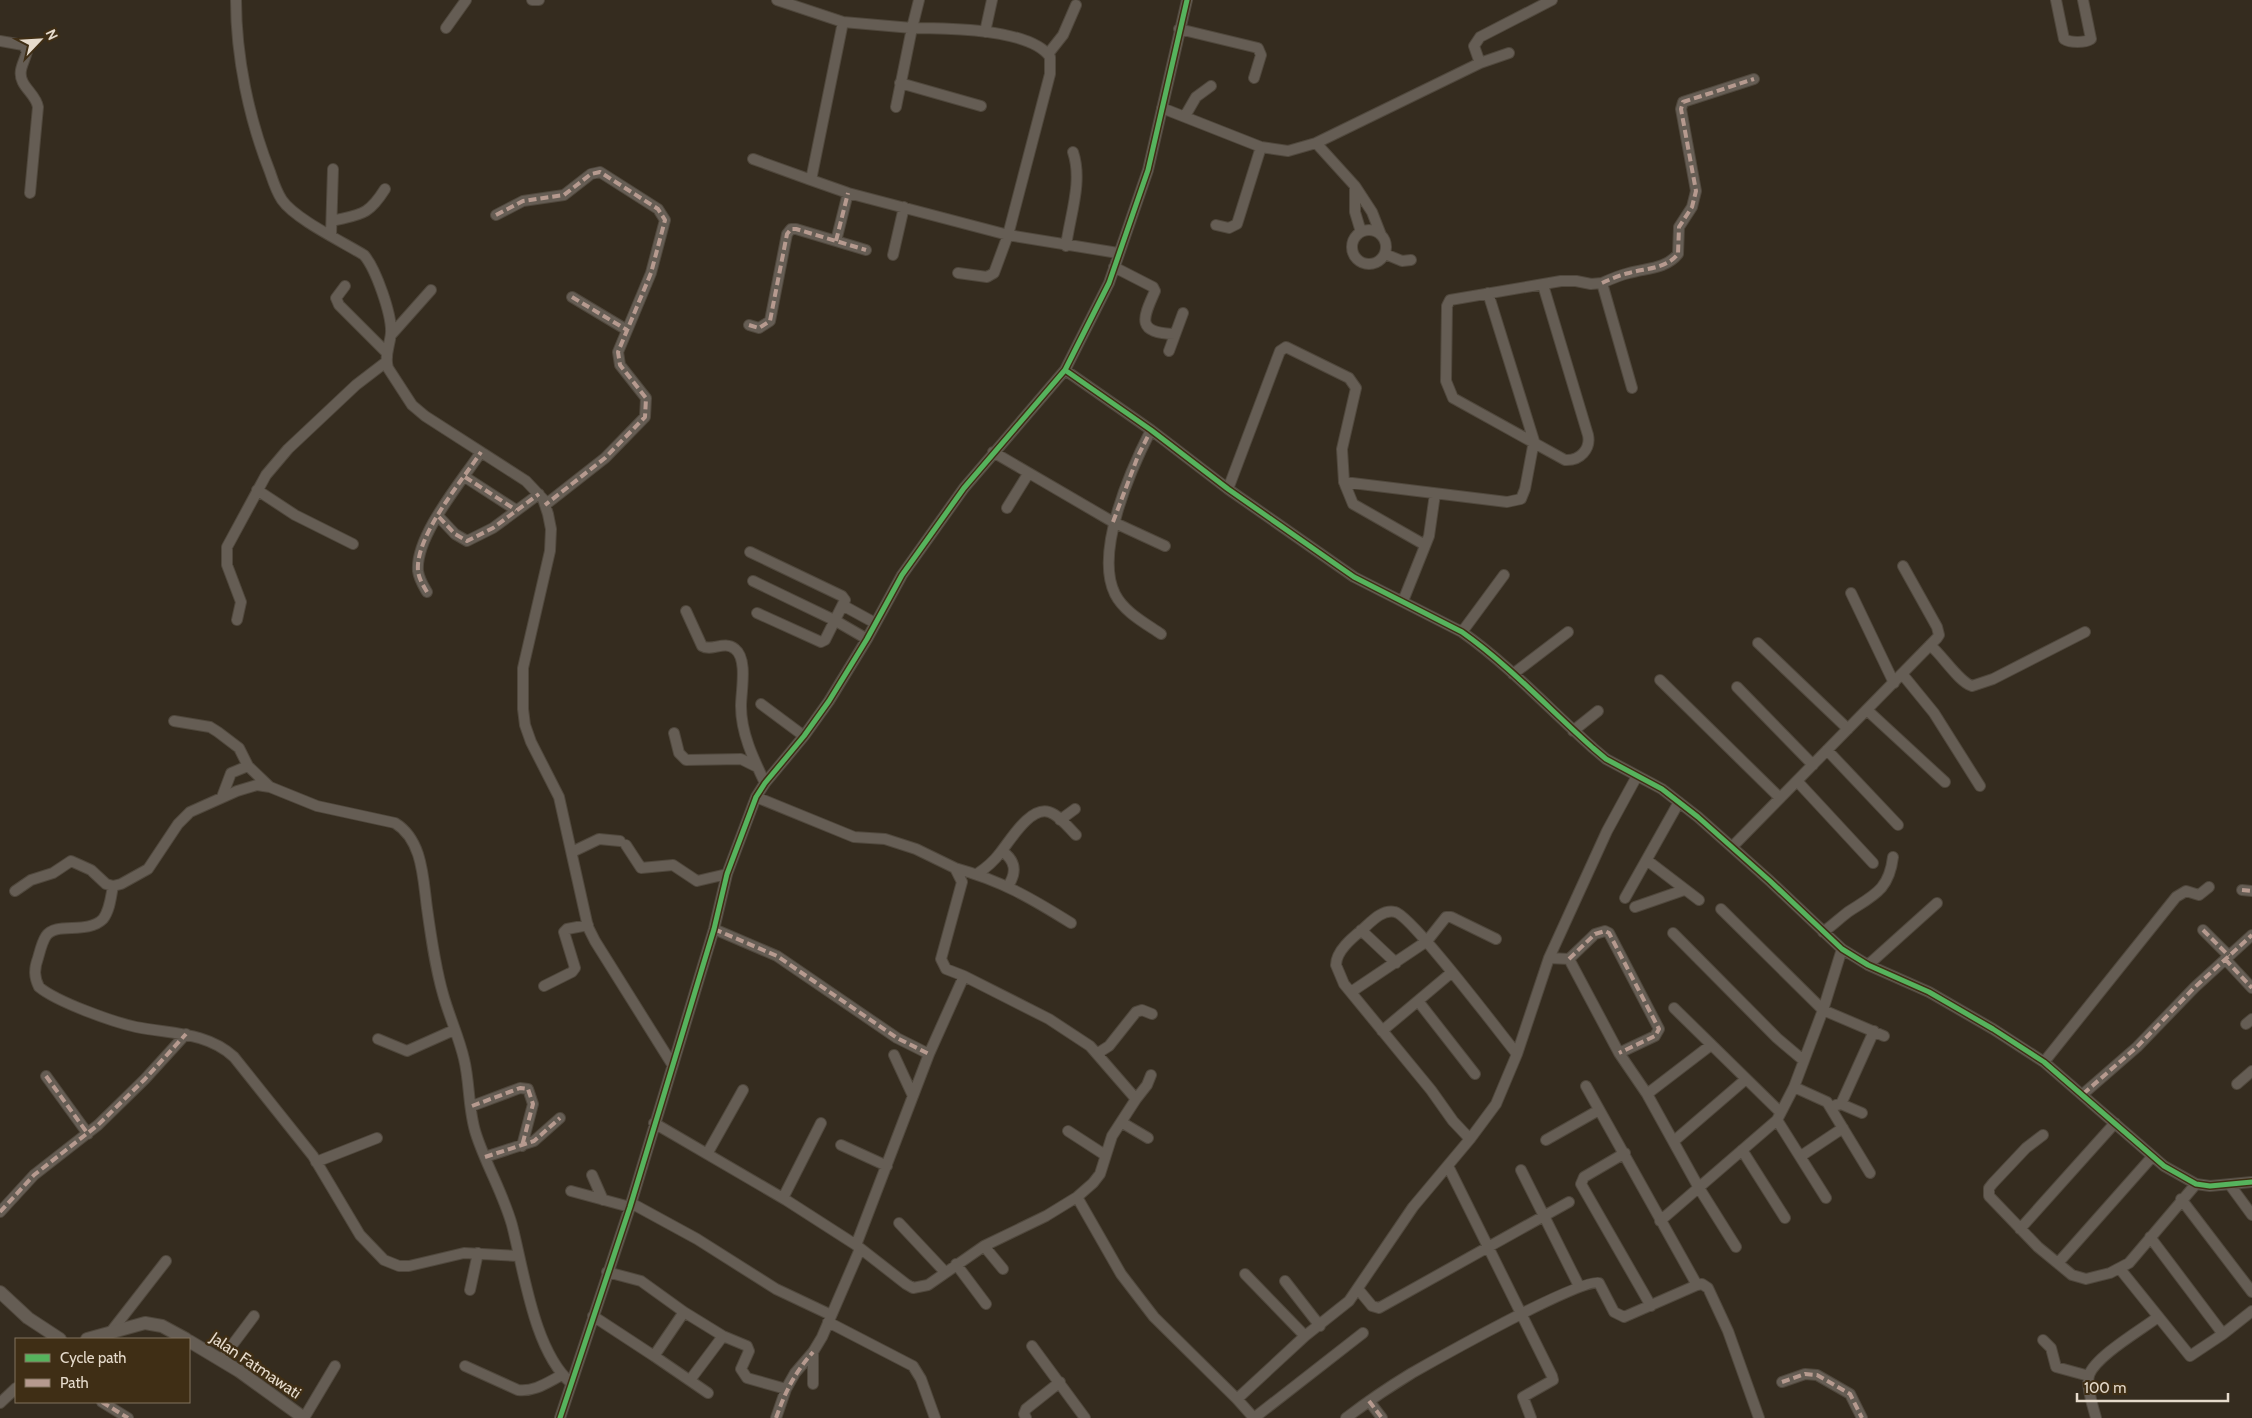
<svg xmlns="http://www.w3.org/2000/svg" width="2252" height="1418" font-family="Cabin,sans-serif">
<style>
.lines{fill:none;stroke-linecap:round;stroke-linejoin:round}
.minor-casing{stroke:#50483d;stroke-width:12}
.tertiary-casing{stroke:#50483d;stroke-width:14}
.minor{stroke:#655d54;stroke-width:10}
.tertiary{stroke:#655d54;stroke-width:12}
.quiet{stroke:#b69a8f;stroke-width:4;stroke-dasharray:8 4;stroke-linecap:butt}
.cycleway-casing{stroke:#3f2e15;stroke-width:8}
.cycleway{stroke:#56b35d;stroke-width:5}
.labels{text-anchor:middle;stroke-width:5;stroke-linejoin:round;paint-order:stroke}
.street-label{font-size:16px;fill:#e6dbcc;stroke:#3f2e15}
</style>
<rect width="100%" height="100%" fill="#352c1f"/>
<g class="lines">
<defs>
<path id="minor" d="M236,0C236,57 249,119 270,172C273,181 276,191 282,200C295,219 343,242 364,255C376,269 392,315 391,333C390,345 384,356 388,368L412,405L425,416L526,481L543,499L548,514L551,529L550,551L523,668V709L525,725L531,742L559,797L588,927L595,941L672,1064
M532,0H539
M777,0L843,22L811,180L848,193L1008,235L1118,253
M2056,0L2064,39C2070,43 2085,43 2091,39L2083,0
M843,22L912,28L919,0
M446,28L466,0
M1179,29L1258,48L1261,55L1254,78
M985,32L992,0
M0,41L23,45L27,51C26,57 22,64 21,70C18,86 36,93 38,107L30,193
M1048,54L1063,35L1076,5
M1480,63L1474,46L1480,37L1552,0
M900,83L981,106
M896,107L912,28C944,28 1030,28 1050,57V74L1008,235L994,273L987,277L958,273
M1162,108L1261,147L1288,151L1316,143L1480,63L1509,53
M1185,116L1196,97L1211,86
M1316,143L1355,186V212L1361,232
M753,159L811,180
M1355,186L1372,212L1381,235
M496,215L523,201L564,195L591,174L600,172L658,209L665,220L651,273L618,352L620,365L646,398L645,417L605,458L545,505
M332,221C361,214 368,216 385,189
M1216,225L1229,228L1237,224L1261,147
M1352 247a17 17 0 1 1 34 0a17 17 0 1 1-34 0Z
M331,235L333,169
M836,241L848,193
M1066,246C1070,215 1083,182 1073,152
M1385,254L1402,261L1411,260
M893,255L904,207
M1114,267L1153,287L1155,291C1143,318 1135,333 1175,334
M1602,283C1611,279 1620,275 1629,273C1646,268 1666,269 1678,254L1679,227L1692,207L1696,191L1681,109L1683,102L1754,79
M1543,285L1588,435C1591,449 1580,461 1565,460L1453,398L1446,381L1447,306L1450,300L1561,281H1576L1591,284L1602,283L1632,388
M345,286L336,298L339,305L387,353
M572,297L627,330
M749,325L759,328L770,321L787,234L791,229H796L866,250
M391,335L431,290
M1169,351L1183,313
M1065,370L1151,430L1228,489L1354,577L1462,632C1510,666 1549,709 1593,748L1606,759L1662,789L1698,817L1770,881L1842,949L1868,965L1929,992L1993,1029L2044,1062L2164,1166L2196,1184L2210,1186L2252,1182
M1151,430C1131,469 1094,552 1115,594C1124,612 1145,623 1161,634
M993,452L1113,522L1165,546
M465,477L516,510
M1228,489L1280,351L1286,347L1349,378L1356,388L1342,449L1344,482
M257,490L295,515L353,544
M1007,508L1028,474
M439,517L455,534L467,541L493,528L539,494
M1425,545L1353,504L1344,482L1507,502L1521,499L1525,489L1534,441L1488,293
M750,552L842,596L845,600L825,640L821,642L757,613
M753,581L836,621L867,639
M427,592C423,585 419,579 418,571C415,536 462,481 481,452
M1851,593L1894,683
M1403,601L1429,536L1435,494
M844,606L875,623
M686,611L702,646C712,652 724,640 735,649C748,659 741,691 741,706C741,733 753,758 765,783
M237,620L241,602L227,565V547L266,475L288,449L356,385L386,362
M1462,632L1504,575
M1758,643L1848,729
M1930,645C1943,656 1959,682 1972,686L1993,679L2085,632
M1513,674L1568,632
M1903,675L1934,713L1980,786
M1660,680L1780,798
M1737,687L1813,765
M761,704L804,736
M1867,710L1945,782
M174,721L210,727L218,732L239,748L248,766L270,787
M1573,731L1598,711
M674,733L679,753L686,760L741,759L757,767
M1827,750L1898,825
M1797,781L1873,863
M222,797L231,773L248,766
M756,797L854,837L885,839L916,849L955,868L962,882L941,959L946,969L964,976L929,1054L856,1245
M1060,820L1075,809
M626,845L641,868L673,865L697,881L727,874
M1732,847L1937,638L1939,635L1937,627L1903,566
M1002,851C1016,861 1017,872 1008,886
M572,852L599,839L620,841
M1648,861L1699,900
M955,868C1002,881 1031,898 1071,923
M977,874C986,868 994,861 1000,853C1010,841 1030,806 1049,812C1059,815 1069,828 1076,835
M113,886C111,896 110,910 103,919C87,935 56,921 46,936C42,942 40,951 38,958C34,969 34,977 39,987C57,1002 113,1022 136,1027C171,1034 207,1032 234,1057L313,1156L360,1235L384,1260L399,1266H409L464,1253L518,1256
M2242,890L2252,891
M15,891L31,880L53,873L71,861L91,870L106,884L113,886L121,884L148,869L178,824L190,812L237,791L257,785L270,787L317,806L395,823C423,840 423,879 427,908C431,937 435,966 443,994C449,1016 459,1037 464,1059C470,1083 468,1110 476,1134C486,1165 503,1193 512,1225C524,1271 534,1351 571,1383
M1625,898L1679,802
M1635,907L1684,890
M1721,909L1823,1010L1884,1036
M714,929L777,956L897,1038L929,1054
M1361,930L1396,963
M2203,930L2229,956
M1823,932C1832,926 1840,918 1848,912C1874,895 1889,890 1893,857
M1673,933L1777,1038L1803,1060
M1549,958L1569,959L1619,1053L1647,1094L1699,1188L1736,1247
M1569,959L1595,934L1605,931L1609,933L1659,1029L1655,1036L1619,1053
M2225,959L2252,988
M1868,965L1937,903
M544,986L572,972L575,968L564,932L567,929L588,925
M1351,992L1427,941L1446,917H1451L1496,939
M1418,1001L1475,1074
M1674,1008L1780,1112
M2246,1024L2252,1019
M1382,1031L1451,973
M378,1039L407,1051L454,1030
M1098,1053L1109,1046L1136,1012L1142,1010L1152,1014
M894,1055L913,1096
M2044,1062L2176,897L2186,891L2199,895L2209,887
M46,1076L88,1134
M2237,1084L2252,1071
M1586,1086L1697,1285L1702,1284L1708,1288L1728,1331L1759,1418
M1794,1087L1827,1102L1870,1173
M1647,1094L1711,1045
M2083,1094L2137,1047L2195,987L2252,935
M1136,1099L1147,1085L1151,1075
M1841,1104L1874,1031
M1836,1105L1841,1104L1862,1113
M472,1106L520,1088L528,1089L533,1104L522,1146
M1777,1120L1826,1198
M1121,1122L1148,1138
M654,1123L786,1200L856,1245L906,1284L913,1288L928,1285L984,1246L1046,1216L1077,1197L1093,1183L1100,1174L1112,1136L1136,1099L1090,1046L1049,1019L964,976
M1068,1131L1105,1155
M2043,1135L2026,1148L1993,1183L1989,1188V1196L2038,1247L2072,1275L2086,1279L2110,1273L2129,1263L2196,1184
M1470,1139L1453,1121L1431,1090L1344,984L1336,965C1336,951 1352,938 1363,929C1371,922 1382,909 1395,912C1411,915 1500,1033 1517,1054
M1546,1140L1599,1110
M1674,1141L1746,1079
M841,1145L887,1166
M1742,1150L1785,1218
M1625,1153L1584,1177L1581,1184L1651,1306
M707,1154L743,1090
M1801,1156L1843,1128
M485,1157L534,1141L560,1118
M316,1162L377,1138
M1448,1166L1552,1376L1553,1380L1523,1397L1531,1418
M1521,1170L1579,1286
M592,1175L603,1200
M2230,1185L2252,1215
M571,1191L630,1207
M1077,1197L1121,1274L1154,1317L1237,1399L1254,1418
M783,1198L821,1123
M2181,1199L2252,1292
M631,1203L697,1239L776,1289L831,1315
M0,1212L34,1175L98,1125L145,1079L186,1034
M1660,1221L1777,1120L1794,1087L1823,1010L1842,949
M899,1223L945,1272
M2020,1229L2115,1123
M2150,1237L2223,1334L2252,1311
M984,1246L1003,1269
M2058,1263L2152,1157
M956,1264L986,1304
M2120,1269L2190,1356L2223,1334
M1245,1274L1305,1336
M1285,1281L1320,1326
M1358,1289L1372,1306L1379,1308L1569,1202
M470,1290L478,1253
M684,1312L723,1336L747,1346L749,1351L741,1369L747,1378L786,1389
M593,1316L654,1356L684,1312L641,1281L607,1272
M828,1322L913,1366L921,1379L935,1418
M110,1333L166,1261
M2043,1340L2051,1348L2056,1367L2089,1376
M1032,1346L1085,1418
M813,1352V1384
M654,1356L708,1393
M221,1360L254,1316
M465,1366L518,1390C535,1392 548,1382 562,1375
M690,1380L723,1336
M1782,1382L1805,1374L1817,1375L1850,1394L1862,1418
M1237,1399L1305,1336L1349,1301L1413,1207L1470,1139L1496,1104L1517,1054L1549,958L1607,831L1637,776
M1369,1401L1382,1418
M102,1402L128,1418
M0,1403L16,1388
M304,1418L335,1366
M560,1418L630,1207L714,929L727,874L756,797L765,783L804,736L829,701L867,639L902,575L964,488L1065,370L1109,283L1148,170L1187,0
M776,1418L786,1389L795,1373L813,1352L822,1337L860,1249
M1026,1418L1024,1414L1026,1409L1060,1382
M1254,1418L1363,1333
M1346,1418C1367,1402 1389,1387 1412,1373C1435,1360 1584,1276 1599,1283L1614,1312L1624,1317L1697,1285
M2096,1418C2093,1406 2086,1387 2089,1375C2096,1356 2141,1330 2158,1317"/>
<path id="tertiary" d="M0,1292L28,1318L60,1339
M87,1339L145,1323L162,1326L186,1339
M189,1341L239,1371L304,1418"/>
</defs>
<use href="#minor" class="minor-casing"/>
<use href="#tertiary" class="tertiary-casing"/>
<use href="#minor" class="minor"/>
<use href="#tertiary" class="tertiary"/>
<path class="quiet" d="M496,215L523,201L564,195L591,174L600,172L658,209L665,220L651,273L618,352L620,365L646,398L645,417L605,458L545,505
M836,241L848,193
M1602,283C1611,279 1620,275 1629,273C1646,268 1666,269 1678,254L1679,227L1692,207L1696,191L1681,109L1683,102L1754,79
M572,297L627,330
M749,325L759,328L770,321L787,234L791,229H796L866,250
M465,477L516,510
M439,517L455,534L467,541L493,528L539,494
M1113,522L1138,456L1151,430
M427,592C423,585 419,579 418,571C415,536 462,481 481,452
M2242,890L2252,891
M714,929L777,956L897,1038L929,1054
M2203,930L2229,956
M1569,959L1595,934L1605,931L1609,933L1659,1029L1655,1036L1619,1053
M2225,959L2252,988
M46,1076L88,1134
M2083,1094L2137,1047L2195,987L2252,935
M472,1106L520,1088L528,1089L533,1104L522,1146
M485,1157L534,1141L560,1118
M0,1212L34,1175L98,1125L145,1079L186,1034
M1782,1382L1805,1374L1817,1375L1850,1394L1862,1418
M1369,1401L1382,1418
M102,1402L128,1418
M776,1418C786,1390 794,1374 813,1352"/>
<defs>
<path id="cycleway" d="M1065,370L1151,430L1228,489L1354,577L1462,632C1510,666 1549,709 1593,748L1606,759L1662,789L1698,817L1770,881L1842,949L1868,965L1929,992L1993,1029L2044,1062L2164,1166L2196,1184L2210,1186L2252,1182
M560,1418L630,1207L714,929L727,874L756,797L765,783L804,736L829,701L867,639L902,575L964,488L1065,370L1109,283L1148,170L1187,0"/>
</defs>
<use href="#cycleway" class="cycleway-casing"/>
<use href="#cycleway" class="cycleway"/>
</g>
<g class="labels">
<g class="street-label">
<text transform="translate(256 1365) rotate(34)" y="6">Jalan Fatmawati</text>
</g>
</g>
<rect x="15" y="1338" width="175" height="65" fill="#3f2e15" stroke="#82735e"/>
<rect x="25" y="1354" width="25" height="8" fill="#56b35d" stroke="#82735e"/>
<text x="60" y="1363" font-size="15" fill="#e6dbcc">Cycle path</text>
<rect x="25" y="1379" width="25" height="8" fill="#b69a8f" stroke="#82735e"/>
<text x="60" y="1388" font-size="15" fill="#e6dbcc">Path</text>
<g transform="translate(40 40) rotate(65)" stroke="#3f2e15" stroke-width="4" paint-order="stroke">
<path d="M0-4L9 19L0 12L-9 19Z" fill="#e6dbcc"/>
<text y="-8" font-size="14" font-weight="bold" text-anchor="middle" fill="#e6dbcc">N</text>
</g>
<path d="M2077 1393v8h151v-8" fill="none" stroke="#e6dbcc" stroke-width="2.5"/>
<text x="2084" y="1393" font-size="15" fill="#e6dbcc" stroke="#3f2e15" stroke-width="4" paint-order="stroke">100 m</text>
</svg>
